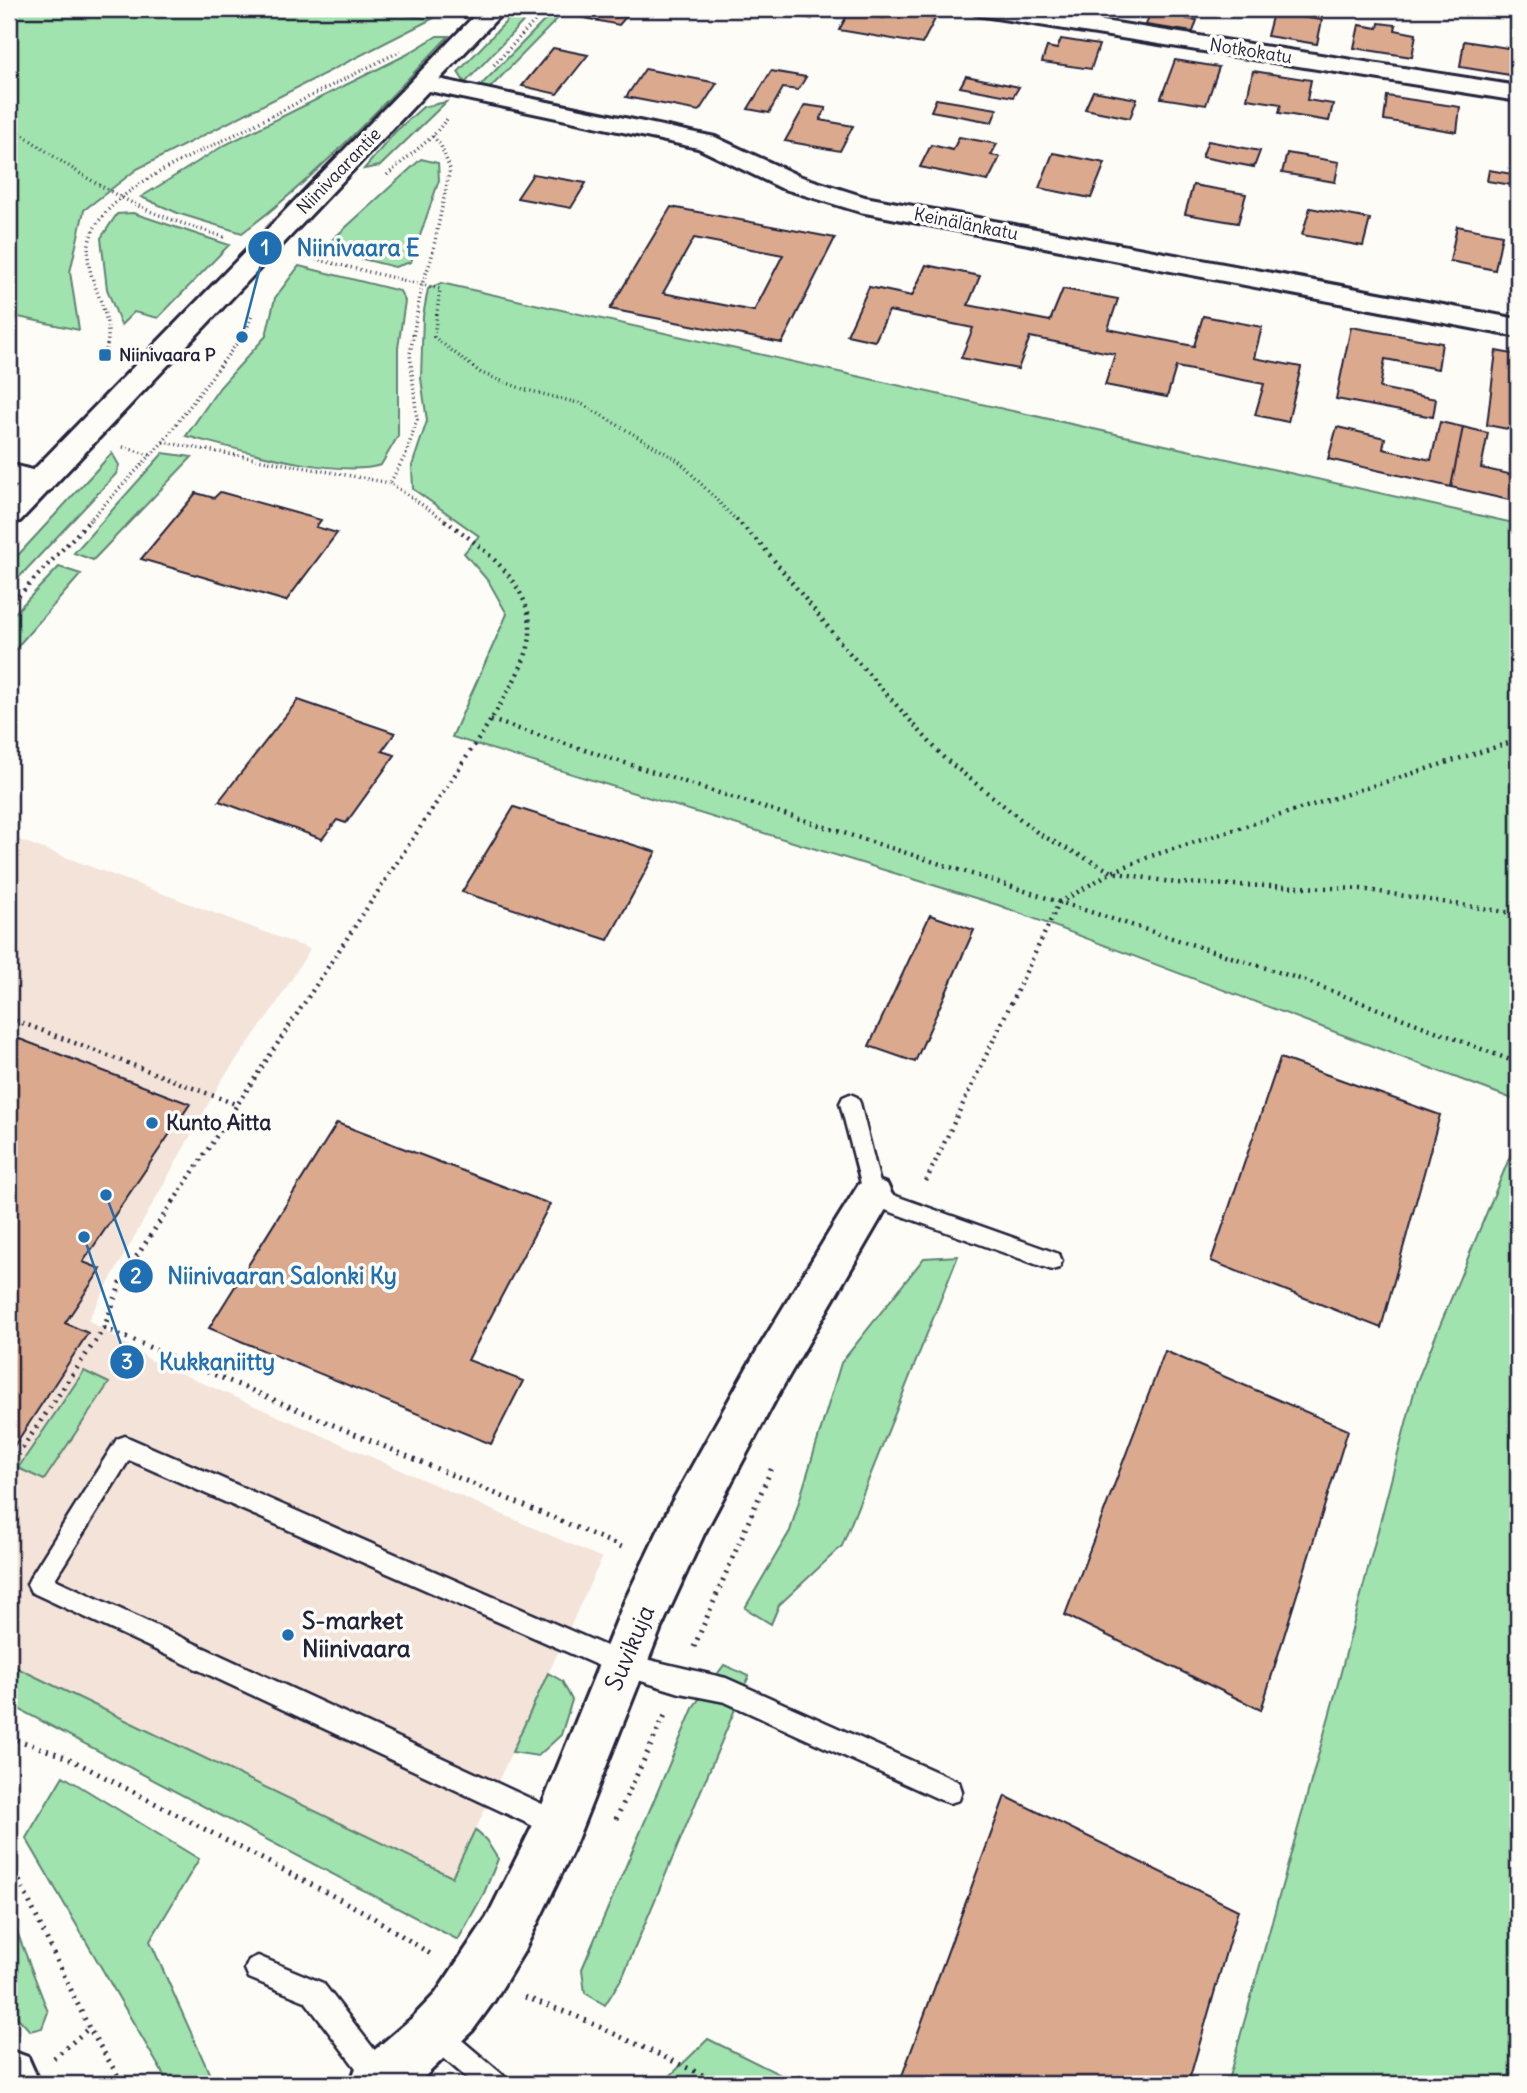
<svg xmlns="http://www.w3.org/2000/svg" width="1527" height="2093" font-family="Delius,sans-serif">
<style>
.built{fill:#f3e3d8}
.green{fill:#a0e3ae;stroke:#618274;stroke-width:2}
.building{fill:#dba98e;stroke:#22223b;stroke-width:2;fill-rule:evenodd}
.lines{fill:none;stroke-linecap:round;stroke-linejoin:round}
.lane-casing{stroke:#22223b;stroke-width:5}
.street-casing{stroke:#22223b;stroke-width:6}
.secondary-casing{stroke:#22223b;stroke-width:6}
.path-far2{stroke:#22223b;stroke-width:3.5;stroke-dasharray:1 3.5;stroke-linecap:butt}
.path-far1{stroke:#22223b;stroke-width:4.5;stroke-dasharray:2 5;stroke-linecap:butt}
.path{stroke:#22223b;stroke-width:5;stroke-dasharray:2 6;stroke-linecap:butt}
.lane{fill:#fdfcf7;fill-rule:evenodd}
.street{fill:#fdfcf7;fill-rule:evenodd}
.secondary{fill:#fdfcf7;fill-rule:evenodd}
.poi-dot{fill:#1f6fb2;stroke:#fdfcf7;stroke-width:2.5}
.labels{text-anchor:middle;stroke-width:7;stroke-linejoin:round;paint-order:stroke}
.far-street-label{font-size:18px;fill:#22223b;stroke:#fdfcf7}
.far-poi-label{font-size:18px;font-weight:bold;fill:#22223b;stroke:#fdfcf7;text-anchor:start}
.poi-label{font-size:21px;font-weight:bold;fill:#22223b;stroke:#fdfcf7;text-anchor:start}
.near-poi-label{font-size:24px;font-weight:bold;fill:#22223b;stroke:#fdfcf7;text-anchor:start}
.near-street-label{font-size:24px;fill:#22223b;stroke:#fdfcf7}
.leader{fill:none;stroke:#1f6fb2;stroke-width:2.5}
.callout-dot{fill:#1f6fb2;stroke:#fdfcf7;stroke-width:2.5}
.mark-label{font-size:21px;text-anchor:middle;font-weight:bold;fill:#fff}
.callout-label{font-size:23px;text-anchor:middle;font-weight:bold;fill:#1f6fb2;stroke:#fdfcf7;stroke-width:7;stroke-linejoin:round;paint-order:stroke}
</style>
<rect width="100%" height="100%" fill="#fdfcf7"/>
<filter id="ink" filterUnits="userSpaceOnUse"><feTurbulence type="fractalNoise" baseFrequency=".0143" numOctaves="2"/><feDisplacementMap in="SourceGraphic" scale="14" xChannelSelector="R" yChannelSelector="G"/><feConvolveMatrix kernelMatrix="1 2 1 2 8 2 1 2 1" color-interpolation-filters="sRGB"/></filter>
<g filter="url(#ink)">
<path class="built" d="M9,836L310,949L275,1006L221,1081L88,1320L152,1361L602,1558L453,1878L9,1664Z"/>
<path class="green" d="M9,9H367L432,19L137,169L84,210L70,272L79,330L9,315Z
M518,9H535L465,83L458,72Z
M556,9H567L487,91L478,88Z
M437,36H449C383,104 319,176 242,233L180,214L141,197L223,146L406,55Z
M446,102L380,166L364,169L395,132L423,107Z
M421,159L438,163L439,180L411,262L395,267L322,249Z
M133,213L229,245L158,318L134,312L121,325L107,289L101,238L117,214Z
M299,266L400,291L405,301L398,348V436L381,465C336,479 234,448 186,436L220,387L266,336L275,298Z
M441,283L1518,524V1101L998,905L452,737L507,614L489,582L464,553L479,536L413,489L412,466L427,421L421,378L423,316L428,289Z
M112,453L119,465L116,474L9,588V565Z
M163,453L192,457L93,560L74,553Z
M59,567L81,574L9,656V619Z
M1518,1137V2084H1227L1336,1691L1417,1381Z
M958,1256L842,1546L779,1605L771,1624L745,1608L790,1531L841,1363L924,1258Z
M84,1371L109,1383L44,1480L18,1468Z
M9,1664L452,1877L475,1830L486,1840L498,1859L484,1893L458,1940L9,1704Z
M724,1665L749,1676L623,1976L605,2005L585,1993L582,1969L694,1706Z
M548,1673L562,1681L572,1700L561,1735L538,1756L512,1752Z
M63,1776L199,1859L150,1941L214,2084H169L26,1838Z
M9,1911L48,2012L42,2028L30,2031L9,2008Z
M708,2039L799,2084H668L665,2081Z"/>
<path class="building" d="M587,9H633L619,25L580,17Z
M762,9H818L812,19Z
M1072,9H1111L1107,18L1071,13Z
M1151,9H1190L1187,19L1197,20L1193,32L1146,25Z
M888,11L935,19L922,44L839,30L849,12L884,18Z
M1273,13L1322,20L1317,44L1267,36Z
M1379,23L1396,25L1395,30L1416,34L1412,57L1354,48L1359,25L1378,28Z
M1061,39L1099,45L1091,69L1042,62L1047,47L1057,49Z
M1464,41L1514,49L1510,75L1460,67Z
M553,48L588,55L557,94L522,86Z
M1175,60L1219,67L1206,105L1161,98Z
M645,69L717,83L699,111L626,97Z
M771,71L806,77L798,90L783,88L769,113L748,109Z
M1253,71L1311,80L1307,100L1333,104L1329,121L1279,113L1281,104L1247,99Z
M966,76L1019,87L1013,97L960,87Z
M1093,91L1137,99L1130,118L1085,109Z
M1387,96L1460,107L1457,132L1384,120Z
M936,99L997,109L992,122L931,111Z
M805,105L826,108L820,120L853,126L840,151L785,141Z
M959,137L997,144L991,155L1000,157L988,181L920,167L931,145L953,150Z
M1208,141L1260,151L1254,167L1202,157Z
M1053,153L1105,163L1091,198L1039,188Z
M1287,153L1339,162L1335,182L1282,173Z
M1489,170L1518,175V186L1487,181Z
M533,174L586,183L571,208L517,198Z
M1193,185L1246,194L1238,223L1185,214Z
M671,207L835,238L782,343L610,309ZM694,238L783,255L754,311L663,293Z
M1310,208L1370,219L1363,246L1302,235Z
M1457,226L1502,235L1495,270L1450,261Z
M926,265L980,276L968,305L1050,321L1063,289L1118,299L1108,329L1183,344L1194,346L1203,316L1262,327L1254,358L1301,367L1288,422L1255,415L1264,384L1176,367L1167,397L1105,385L1115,354L1030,337L1018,369L961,358L973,328L889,311L875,341L847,335L869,287L912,296Z
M1351,327L1442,343L1438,369L1385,359L1380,388L1436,399L1433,417L1336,399Z
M1496,351L1518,355V380H1516L1513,404L1518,405V431L1487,425Z
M1440,422L1463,427L1451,487L1328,459L1337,427L1385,438L1383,449L1431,460Z
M1463,427L1488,433L1481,468L1518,476V502L1451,487Z
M220,492L321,520L316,527L337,533L286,601L141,559L196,493L214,498Z
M298,700L395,733L382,751L395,755L346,823L337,820L322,839L219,801Z
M514,807L656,852L608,940L462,892Z
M930,915L974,930L915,1062L869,1046Z
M9,1035L190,1104L83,1262L101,1269L65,1323L88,1333L9,1454Z
M1280,1058L1440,1115L1381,1328L1211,1261Z
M337,1123L550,1204L468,1360L523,1381L491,1444L209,1328Z
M1165,1351L1348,1430L1261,1710L1065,1615Z
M1005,1796L1238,1910L1188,2084H899Z"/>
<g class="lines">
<defs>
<path id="lane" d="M850,1094L857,1097L860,1103L882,1191L1059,1254L1062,1261L1059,1268L1052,1270L866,1203L840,1103L843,1097Z
M125,1436L624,1654L726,1678L959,1782L962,1791L959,1800L950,1803L941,1800L725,1702L680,1693L615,1673L129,1460L55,1579L566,1815L569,1824L566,1833L557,1836L548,1833L31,1592L27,1584L31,1576L117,1439Z
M258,1956L323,1983L390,2070L394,2079L392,2084H368L305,2001L249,1978L245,1969L249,1960Z
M435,2021L444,2025L503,2075L507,2084H474L426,2043L422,2034L426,2025Z"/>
<path id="street" d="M971,9H1027L1518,86V101L983,16L975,14Z
M424,76L715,137L799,176L865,197L1518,319V337L860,212L781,188L698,148L415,88L412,83L415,78Z
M9,464L51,475L55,482L51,489L40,492L9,484Z
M873,1179L887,1184L893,1197L779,1393L704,1534L661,1628L573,1850L523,1953L494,2001L473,2030L417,2084H350L357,2065L412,2018L436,1993L487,1917L538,1815L625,1600L672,1502L749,1364L831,1229L859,1184Z"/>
<path id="secondary" d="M481,9H506L20,521L9,524V495Z
M9,2050L28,2057L40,2084H9Z"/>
</defs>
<use href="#lane" class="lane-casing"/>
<use href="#street" class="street-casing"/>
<use href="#secondary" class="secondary-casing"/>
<path class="path-far2" d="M494,65L546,9
M9,125C54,157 101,190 152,212C176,222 200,229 224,237
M433,136L441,146L450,169L431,260L422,284L410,354L417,420L406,454L390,483L446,521
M387,175L433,136L447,119
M307,257L440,289L434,337L481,373L523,389L582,404L679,461L737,521
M103,358C123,313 76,279 91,236C96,221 109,208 121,198C154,171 194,155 232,136C289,107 346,78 403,50
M163,442L390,483
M123,447L150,455
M89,521L163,442L246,331L252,315"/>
<path class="path-far1" d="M736,519L764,548L845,648L944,758L1039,834L1112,872L1176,883L1361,889L1518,914
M9,606L91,519
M491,720L1303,980L1518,1063
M9,1018L238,1105
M926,1181L1059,903L1112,872L1151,856L1518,740
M173,1202L491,720C504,697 521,673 528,647C542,590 484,548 443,519"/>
<path class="path" d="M104,1328L622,1547
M9,1468L104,1328L123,1277L174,1200
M694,1647L773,1465
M9,1737L66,1757L366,1913L432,1955
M616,1819L666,1713
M9,1859L89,2028L123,2084
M525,1997L576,2016L722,2084
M54,2058L89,2028"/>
<use href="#lane" class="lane"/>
<use href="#street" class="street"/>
<use href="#secondary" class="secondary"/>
</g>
</g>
<g class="poi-dot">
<rect x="98" y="348" width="14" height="14" rx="3.5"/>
<circle cx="152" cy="1123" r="7"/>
<circle cx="288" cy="1635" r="7"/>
</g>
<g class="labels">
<g class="far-street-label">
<text transform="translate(1251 51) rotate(9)" y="6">Notkokatu</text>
<text transform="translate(339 171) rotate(-46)" y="6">Niinivaarantie</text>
<text transform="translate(966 224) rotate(11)" y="6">Keinälänkatu</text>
</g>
<g class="far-poi-label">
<text x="119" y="361">Niinivaara P</text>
</g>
<g class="poi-label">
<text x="166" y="1130">Kunto Aitta</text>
</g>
<g class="near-poi-label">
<text x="302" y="1629">S-market<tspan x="302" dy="28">Niinivaara</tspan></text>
</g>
<g class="near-street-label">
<text transform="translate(630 1648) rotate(-67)" y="8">Suvikuja</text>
</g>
</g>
<path class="leader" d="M242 337L265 248M106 1195L136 1276M84 1237L127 1362"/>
<g class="callout-dot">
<circle cx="242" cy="337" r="7"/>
<circle cx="106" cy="1195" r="7"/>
<circle cx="84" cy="1237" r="7"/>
<circle cx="265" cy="248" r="18"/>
<circle cx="136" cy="1276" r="18"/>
<circle cx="127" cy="1362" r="18"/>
</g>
<g class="mark-label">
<text x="265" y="255">1</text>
<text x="136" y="1283">2</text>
<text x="127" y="1369">3</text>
</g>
<g class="callout-label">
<text x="358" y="256">Niinivaara E</text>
<text x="282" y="1284">Niinivaaran Salonki Ky</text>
<text x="217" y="1370">Kukkaniitty</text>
</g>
<rect width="1527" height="2093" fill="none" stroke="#fdfcf7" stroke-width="35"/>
<rect x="18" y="18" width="1492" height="2058" fill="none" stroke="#22223b" stroke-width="2.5" filter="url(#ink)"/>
</svg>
